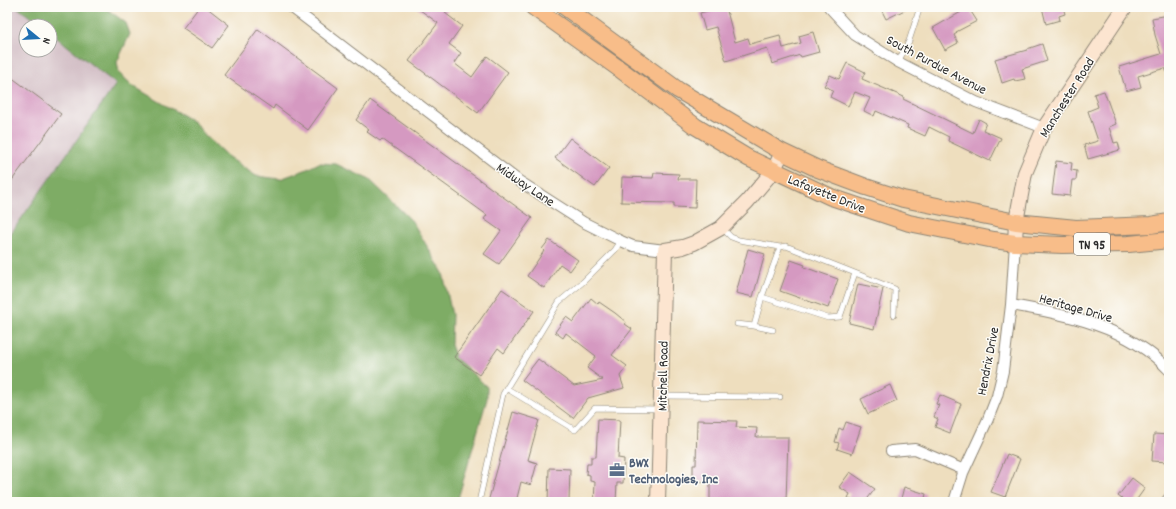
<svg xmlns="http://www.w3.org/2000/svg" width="1176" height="509" font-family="Dekko,sans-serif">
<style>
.industrial{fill:#d2bdc5}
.forest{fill:#7eac65;stroke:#546c48}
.building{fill:#d599c1}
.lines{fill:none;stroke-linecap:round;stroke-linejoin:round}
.lane-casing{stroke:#8c8474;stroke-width:6}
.street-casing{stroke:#8c8474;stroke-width:12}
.secondary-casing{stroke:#8c8474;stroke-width:16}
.primary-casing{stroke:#8c8474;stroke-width:18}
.lane{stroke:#fff;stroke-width:5}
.street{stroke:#fff;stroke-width:10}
.secondary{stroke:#fce5d0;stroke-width:14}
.primary{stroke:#f8bd89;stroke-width:16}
.labels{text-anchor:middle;stroke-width:3;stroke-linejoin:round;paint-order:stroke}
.shield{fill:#fdfcf7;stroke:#6a6a68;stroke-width:1}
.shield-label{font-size:13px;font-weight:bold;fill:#2b2b2b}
.street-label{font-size:14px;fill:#2b2b2b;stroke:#fdfcf7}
.service-label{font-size:14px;font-weight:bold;fill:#4e5e75;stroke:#fdfcf7;text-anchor:start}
</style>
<rect width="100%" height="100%" fill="#fdfcf7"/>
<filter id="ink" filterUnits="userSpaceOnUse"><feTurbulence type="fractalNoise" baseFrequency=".025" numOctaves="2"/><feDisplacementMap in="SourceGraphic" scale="8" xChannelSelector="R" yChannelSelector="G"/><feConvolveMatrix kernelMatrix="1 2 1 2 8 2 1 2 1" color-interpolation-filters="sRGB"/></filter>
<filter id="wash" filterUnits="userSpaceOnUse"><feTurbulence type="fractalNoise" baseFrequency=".012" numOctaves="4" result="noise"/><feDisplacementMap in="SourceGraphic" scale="16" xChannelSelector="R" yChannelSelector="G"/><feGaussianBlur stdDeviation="0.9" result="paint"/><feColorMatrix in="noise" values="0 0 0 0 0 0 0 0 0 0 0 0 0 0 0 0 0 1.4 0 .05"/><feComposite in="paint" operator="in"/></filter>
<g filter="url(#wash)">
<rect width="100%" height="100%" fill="#eedebe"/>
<path class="industrial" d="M7,7H17L42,26H26V50H50V32L116,84L7,239Z"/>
<path class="forest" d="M17,7H104L126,23L130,34L117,62L119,73L133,86L194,122L206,136L227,156L256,176L280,179L305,170L319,163L336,164L370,180L412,221L443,273L452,315L451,345L456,358L487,387V399L457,502H7V239L116,84L50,32V26H42Z"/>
<g id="blocks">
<path class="building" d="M199,7H206L229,25L212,48L183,28Z
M416,7H450L445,13L462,26L449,44L461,53L454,63L472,77L487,56L508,72L478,113L409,61L438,23Z
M721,7H726L735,42L748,38L750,44L780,36L783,48L801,43L799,36L813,32L819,52L801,57L800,55L772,64L767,48L726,61L716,27L705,30L700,13Z
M880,7H911L886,19Z
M959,7H968L977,21L956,32L957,33L954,35L958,43L945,50L933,28L961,12Z
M1042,7H1063L1065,14L1059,16L1060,20L1046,24Z
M1169,15V72L1167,73L1165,68L1138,76L1141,87L1126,91L1119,67L1161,54L1155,35L1152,18Z
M258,29L338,88L308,130L275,105L273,109L224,75Z
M1042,44L1047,61L1022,69L1025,79L1015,81L1014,79L1002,83L995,59L1027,50V49Z
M847,63L865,72L862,79L904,97L903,99L973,133L979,119L986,123L983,130L1001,138L990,161L948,141L949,137L929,127L925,136L907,128L908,125L876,111L874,116L864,111L870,98L855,92L848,106L830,97L833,90L824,86L830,75L839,79Z
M7,74L61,114L7,187Z
M1104,91L1116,124L1109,127L1114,143L1118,142L1120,150L1088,159L1084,145L1098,141L1088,111L1098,107L1094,94Z
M370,100L532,218L499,264L484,254L501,231L484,219L487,215L382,139L380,141L367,132L369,130L356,120Z
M570,138L609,168L595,187L555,158Z
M1056,161L1072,163L1071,170L1077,171L1076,180H1072L1070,196L1052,194Z
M654,173L679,174L678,179H696L695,208L674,207V203L621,202L622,177L653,178Z
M549,240L578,260L570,271L560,264L544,288L527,276L544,251L542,249Z
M748,249L765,254L753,297L736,293Z
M791,260L805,265L804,267L838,279L828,308L780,291Z
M858,284L883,289L874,329L849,323Z
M502,289L534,311L504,353L498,348L479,375L454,357Z
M591,298L598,304L599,302L615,313L626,322L625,324L632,329L612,355L627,366L620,376L624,388L588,398L573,418L522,380L538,359L574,386L603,380L587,368L596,356L566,333L563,338L555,332L566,317L573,322Z
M890,385L897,401L868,414L861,399Z
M940,395L961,404L950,433L935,427L938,419L934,417L939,405L936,404Z
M513,412L539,420L528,460L537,463L531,485L521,482L516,502H488Z
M598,419L620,420L618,458L624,459L623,483H617L616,502H594L595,482L590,481V475L586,474L587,464H591V457H596Z
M697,420L737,421L736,427L757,428L756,437H788L786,502H710V482L693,481V465H696Z
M846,422L861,427L852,454L837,449L839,443L835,442L839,428L843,430Z
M1154,434L1169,435L1168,462L1152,461Z
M1007,454L1020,459L1005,497L991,492Z
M549,468L570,469L569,502H548Z
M850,472L875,489L865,502H854L848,498L850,494L839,487Z
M1132,478L1145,488L1135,502H1126L1118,496Z
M904,487L926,494L924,502H900Z"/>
</g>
</g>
<g filter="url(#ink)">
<use href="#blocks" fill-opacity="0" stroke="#8c8474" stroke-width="1"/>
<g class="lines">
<defs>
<path id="lane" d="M898,62L909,41L920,7
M722,228L731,237L739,240L780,247L786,246L855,273L840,317L828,318L762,297L780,247
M855,273L895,289L894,315
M737,324L754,326L762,297
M754,326L773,330
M506,388L575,430L595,408L660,409
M662,396L780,397
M479,502L503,394L559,302L583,282L615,250L621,241"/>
<path id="street" d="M291,7L519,181L583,222L621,241L633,246L665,250
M829,7L855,35L898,62L976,102L1044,128
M1011,305C1067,315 1128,326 1169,370
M891,451L915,449L964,470
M954,502L963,473L988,419L997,396L1003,371L1011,305L1015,243
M1166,502L1169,498"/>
<path id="secondary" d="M1015,243L1016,222L1025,173L1044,128L1125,7
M658,502L665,250L683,247L694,243L721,228L747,202L774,170L782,152"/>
<path id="primary" d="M533,7L621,70L695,126L748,158L831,197L909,223L994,240L1015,243L1062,245L1129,244L1169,240
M565,7L678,90L782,152L818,169L866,187L903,199L1016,222L1076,228L1151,225L1169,222"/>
</defs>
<use href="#lane" class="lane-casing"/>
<use href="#street" class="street-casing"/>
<use href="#secondary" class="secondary-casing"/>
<use href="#primary" class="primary-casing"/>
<use href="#lane" class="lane"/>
<use href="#street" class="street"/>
<use href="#secondary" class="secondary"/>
<use href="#primary" class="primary"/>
</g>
</g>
<defs>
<symbol id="office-bare" viewBox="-9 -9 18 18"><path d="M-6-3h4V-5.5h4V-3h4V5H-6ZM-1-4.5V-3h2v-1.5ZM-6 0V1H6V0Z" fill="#5c6f8a" stroke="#fdfcf7" stroke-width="2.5" paint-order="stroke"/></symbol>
</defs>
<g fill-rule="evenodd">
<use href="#office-bare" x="606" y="459" width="22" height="22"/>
</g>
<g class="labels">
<rect class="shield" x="1074" y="233" width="36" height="22" rx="3"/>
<g class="shield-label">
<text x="1092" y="249">TN 95</text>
</g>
<g class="street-label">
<text transform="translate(937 64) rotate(28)" y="5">South Purdue Avenue</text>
<text transform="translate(1066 97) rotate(-58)" y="5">Manchester Road</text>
<text transform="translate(526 184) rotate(34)" y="5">Midway Lane</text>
<text transform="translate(827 193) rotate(22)" y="5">Lafayette Drive</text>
<text transform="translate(1076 307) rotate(16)" y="5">Heritage Drive</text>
<text transform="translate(987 361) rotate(-79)" y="5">Hendrix Drive</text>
<text transform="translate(662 376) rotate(-89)" y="5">Mitchell Road</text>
</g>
<g class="service-label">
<text x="629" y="467">BWX<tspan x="629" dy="16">Technologies, Inc</tspan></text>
</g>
</g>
<rect width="1176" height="509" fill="none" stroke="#fdfcf7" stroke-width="24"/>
<g transform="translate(38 38) rotate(108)"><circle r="19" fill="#fdfcf7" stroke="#a9a8a5"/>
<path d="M0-3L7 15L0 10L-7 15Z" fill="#1f6fb2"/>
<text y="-6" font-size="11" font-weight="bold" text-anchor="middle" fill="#2b2b2b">N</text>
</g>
</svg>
